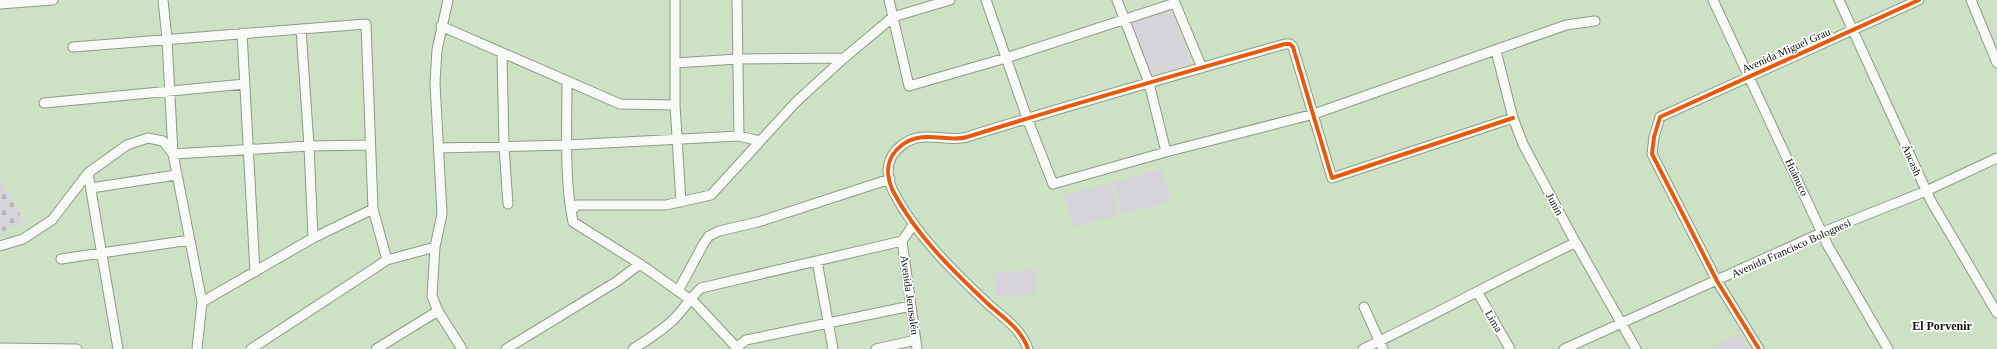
<svg xmlns="http://www.w3.org/2000/svg" width="1997" height="349" font-family="Georgia,serif">
<style>
.cemetery{fill:url(#cemetery-stones)}
.park{fill:#d7d4d9}
.lines{fill:none;stroke-linecap:round;stroke-linejoin:round}
.street-casing{stroke:#8d9c86;stroke-width:11}
.street{stroke:#f8faf6;stroke-width:9}
.cycleway-casing{stroke:#fff;stroke-width:6}
.cycleway{stroke:#e8590c;stroke-width:4}
.labels{text-anchor:middle;stroke-width:3.5;stroke-linejoin:round;paint-order:stroke}
.street-label{font-size:11px;fill:#0a1605;stroke:#fff}
.neighbourhood-label{font-size:12px;font-weight:bold;fill:#0a1605;stroke:#fff}
</style>
<defs>
<pattern id="cemetery-stones" width="16" height="16" patternUnits="userSpaceOnUse"><rect width="16" height="16" fill="#d7d4d9"/><path d="M2 7V4a2 2 0 0 1 4 0v3zM10 15v-3a2 2 0 0 1 4 0v3z" fill="#b7b5b9"/></pattern>
</defs>
<rect width="100%" height="100%" fill="#cde1c5"/>
<path class="cemetery" d="M0,179L24,221L0,233Z"/>
<path class="park" d="M1172,9L1191,64L1148,75L1128,21Z
M1161,169L1171,201L1122,214L1113,182Z
M1111,183L1119,215L1073,227L1065,195Z
M1036,269L1038,294L995,297L993,273Z
M1740,333L1749,349H1711Z"/>
<g class="lines">
<defs>
<path id="street" d="M163,0L167,39L173,154L309,146L370,145
M448,0L437,50L435,83L442,214L435,247L432,296L438,311L462,349
M675,0V105L681,202
M737,0L739,136
M889,0L909,86L1006,58L1175,3L1202,68
M986,0L1027,118L1053,184L1166,152L1314,114L1566,25L1595,21
M1117,0L1149,83L1166,152
M1713,0L1828,246L1888,349
M1839,0L1931,201L1997,313
M1971,0L1997,63
M0,4L53,0
M441,26L620,104L675,105
M301,29L309,146L313,238
M242,33L255,272
M73,47L366,24L373,209L387,260
M1496,51L1513,118L1523,144L1572,236L1636,349
M502,53L504,147L508,204
M675,63L738,59L844,58
M567,81C567,126 564,179 573,222L640,264L695,303L738,349
M44,103L245,84
M440,148L567,145L739,136L760,141
M88,173L118,349
M91,188L176,175
M571,211L577,205H666L711,195L796,102L844,58L893,17L950,0
M902,241L917,349
M0,246L23,239L52,220L88,173L127,145L148,138L163,141L173,154L202,302L197,349
M61,259L190,240
M817,261L833,349
M678,291L704,243L709,236L719,231L758,222L890,179
M1478,293L1510,349
M202,302L313,238L373,209
M1364,307L1383,349
M737,347L746,340L911,306
M0,348L77,349
M251,349L387,260L435,247
M376,349L438,311
M506,349L616,282L640,264
M633,349C647,340 662,331 674,319C684,309 690,298 701,288L902,241L913,225
M876,349L916,340
M1028,349C1021,328 1002,317 987,303C952,270 915,234 893,191C885,174 886,157 902,145C923,129 948,143 967,137C1072,104 1179,74 1285,44H1290L1293,47L1332,178L1513,118
M1363,349C1435,315 1504,276 1575,243
M1564,349L1823,232L1926,191L1997,158
M1759,349L1717,281L1652,154L1654,137L1660,117L1919,0"/>
</defs>
<use href="#street" class="street-casing"/>
<use href="#street" class="street"/>
<defs>
<path id="cycleway" d="M1028,349C1021,328 1002,317 987,303C952,270 915,234 893,191C885,174 886,157 902,145C923,129 948,143 967,137C1072,104 1179,74 1285,44H1290L1293,47L1332,178L1513,118
M1759,349L1717,281L1652,154L1654,137L1660,117L1919,0"/>
</defs>
<use href="#cycleway" class="cycleway-casing"/>
<use href="#cycleway" class="cycleway"/>
</g>
<g class="labels">
<g class="street-label">
<text transform="translate(1786 50) rotate(-24)" y="4">Avenida Miguel Grau</text>
<text transform="translate(1912 160) rotate(66)" y="4">Áncash</text>
<text transform="translate(1797 177) rotate(65)" y="4">Huánuco</text>
<text transform="translate(1555 204) rotate(62)" y="4">Junín</text>
<text transform="translate(1791 248) rotate(-24)" y="4">Avenida Francisco Bolognesi</text>
<text transform="translate(910 295) rotate(82)" y="4">Avenida Jerusalén</text>
<text transform="translate(1494 321) rotate(60)" y="4">Lima</text>
</g>
<g class="neighbourhood-label">
<text x="1942" y="330">El Porvenir</text>
</g>
</g>
</svg>
